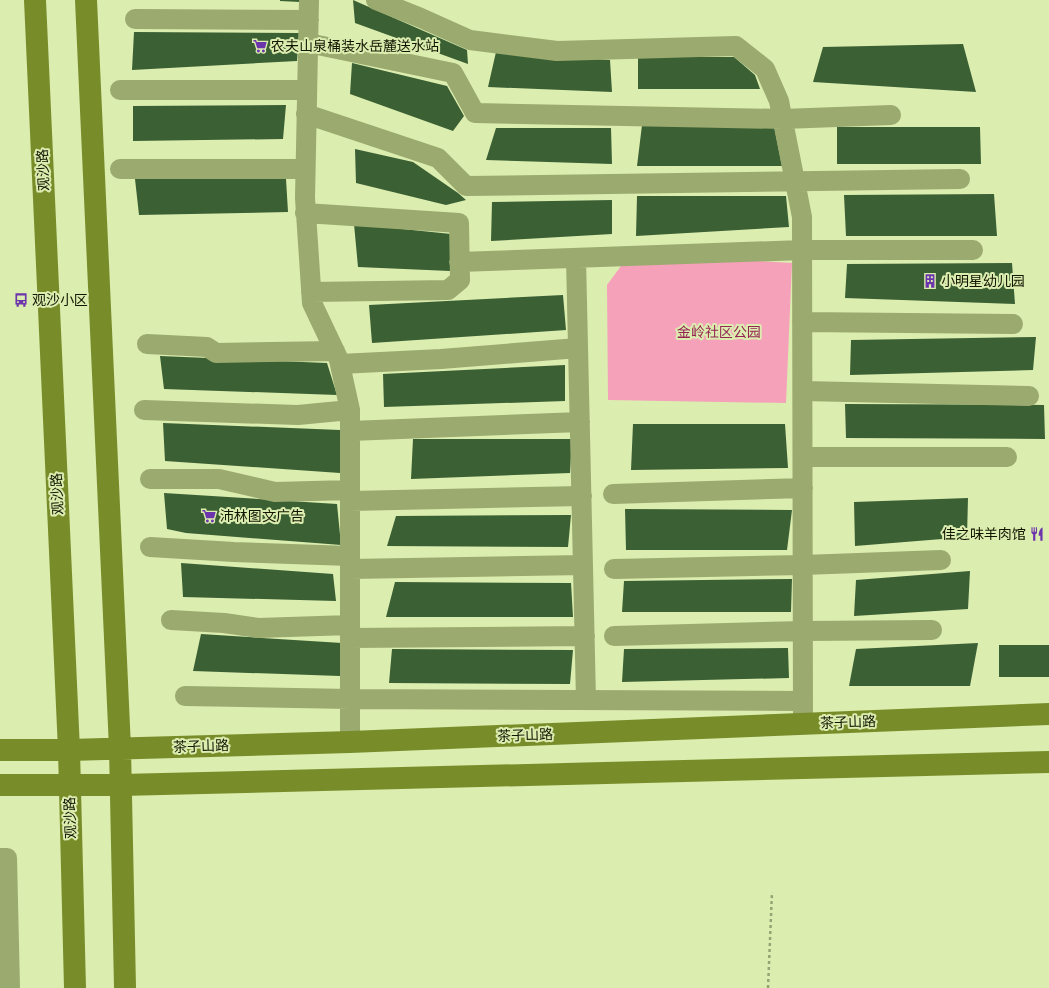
<svg xmlns="http://www.w3.org/2000/svg" width="1049" height="988" font-family="Inter,'Noto Sans SC',sans-serif">
<style>
.green{fill:#f5a1ba}
.building{fill:#3b6034}
.lines{fill:none;stroke-linecap:round;stroke-linejoin:round}
.path{stroke:#96a374;stroke-width:2.5;stroke-dasharray:3 3;stroke-linecap:butt}
.minor{stroke:#9baa6f;stroke-width:20}
.secondary{stroke:#788d2a;stroke-width:22}
.labels{text-anchor:middle;stroke-width:4;stroke-linejoin:round;paint-order:stroke}
.poi-label{font-size:14px;fill:#111601;stroke:#dcedb0;text-anchor:start}
.street-label{font-size:14px;fill:#111601;stroke:#dcedb0}
.park-label{font-size:14px;fill:#962453;stroke:#dcedb0}
</style>
<rect width="100%" height="100%" fill="#dcedb0"/>
<path class="green" d="M743,260L792,263L786,403L608,400L607,285L621,266Z"/>
<path class="building" d="M280,0H300V2L280,1Z
M353,0L467,50L468,64L355,23Z
M134,32L299,33L297,61L132,70Z
M963,44L976,92L813,82L823,47Z
M496,52L610,60L612,92L488,87Z
M638,57H734L755,75L760,89H638Z
M352,63L447,86L464,116L453,131L350,94Z
M286,105L283,139L133,141V106Z
M642,125L774,126L782,166H637Z
M837,127H980L981,164H837Z
M496,128H611L612,164L486,160Z
M355,149L413,162L458,193L466,200L446,205L356,183Z
M135,179H286L288,212L139,215Z
M994,194L997,236H846L844,195Z
M637,196H786L789,227L636,236Z
M612,200V234L491,241L492,202Z
M354,224L451,234L450,271L358,267Z
M1012,263L1015,304L845,298L847,264Z
M563,295L566,330L372,343L369,305Z
M1036,337L1033,370L850,375L851,340Z
M160,356L327,363L337,395L164,389Z
M565,365V401L384,407L383,374Z
M845,404L1044,405L1045,439L846,438Z
M163,423L340,430V473L165,461Z
M633,424H785L788,468L631,470Z
M413,439H572L570,473L411,479Z
M164,493L337,504L341,545L186,533L167,529Z
M968,498L967,537L855,546L854,502Z
M625,509L792,510L787,550H626Z
M571,515L568,547L387,546L396,516Z
M181,563L333,574L336,601L183,597Z
M970,571L968,609L854,616L856,580Z
M792,579L791,612H622L624,581Z
M395,582L571,583L573,617H386Z
M201,634L342,643L340,676L193,671Z
M978,643L970,686H849L856,649Z
M999,645H1049V677H999Z
M788,648L789,678L622,682L624,649Z
M392,649L573,650L570,684L389,683Z"/>
<g class="lines">
<path class="path" d="M768,988L772,892"/>
<path class="minor" d="M309,0L305,198L312,303L339,360L350,410V742
M376,0L421,18L470,40L557,51L736,46L765,69L779,101L802,217L803,724
M135,19L309,20
M308,43L453,73L475,113L783,119L891,115
M120,90H307
M306,114L438,158L466,186L960,179
M120,169H305
M305,213L459,223L460,280L448,290L311,292
M576,258L586,700
M459,262L802,250H973
M802,322L1013,324
M147,344L207,347L216,353L335,351
M340,364L441,359L578,348
M803,391L1029,396
M144,410L298,415L350,410
M350,431L580,422
M803,457H1007
M150,479H219L275,492L350,490
M613,494L803,488
M350,501L582,496
M150,547L234,552L350,556
M350,569L583,565
M614,569L803,565L941,560
M171,620L224,623L258,628L350,625
M614,636L803,631L932,630
M350,638L585,636
M185,696L350,699L803,701
M0,858H7L10,988"/>
<path class="secondary" d="M35,0L69,750L75,988
M86,0L120,748L125,988
M0,750H69L350,742L1049,714
M0,785H121L1049,762"/>
</g>
<defs>
<symbol id="supermarket-bare" viewBox="-9 -9 18 18"><path d="M-6-5.5h2.5l.6 2H6L4.5 2H-2.5L-4.4-4H-6ZM-1.5 3.2a1.3 1.3 0 1 0 .1 0ZM3 3.2a1.3 1.3 0 1 0 .1 0Z" fill="#6c35ac" stroke="#dcedb0" stroke-width="2.5" paint-order="stroke"/></symbol>
<symbol id="building-bare" viewBox="-9 -9 18 18"><path d="M-4-6H4V6H1V3H-1V6H-4ZM-2.5-4.3h1.7v1.8h-1.7ZM.8-4.3h1.7v1.8H.8ZM-2.5-1h1.7V.8h-1.7ZM.8-1h1.7V.8H.8Z" fill="#6c35ac" stroke="#dcedb0" stroke-width="2.5" paint-order="stroke"/></symbol>
<symbol id="bus-bare" viewBox="-9 -9 18 18"><path d="M-5-6H5V4H4V6H2V4H-2V6H-4V4H-5ZM-3.5-4V0h7V-4ZM-3.5 1.2v1.5H-2V1.2ZM2 1.2v1.5H3.5V1.2Z" fill="#6c35ac" stroke="#dcedb0" stroke-width="2.5" paint-order="stroke"/></symbol>
<symbol id="restaurant-bare" viewBox="-9 -9 18 18"><path d="M-5-6h1v4h1v-4h1v4h1v-4h1v5L-1.5 .5V6h-2V.5L-5-1ZM5-6V6H3V1.5H1.5Q1.5-4 5-6Z" fill="#6c35ac" stroke="#dcedb0" stroke-width="2.5" paint-order="stroke"/></symbol>
</defs>
<g fill-rule="evenodd">
<use href="#supermarket-bare" x="250" y="36" width="20" height="20"/>
<use href="#building-bare" x="920" y="271" width="20" height="20"/>
<use href="#bus-bare" x="11" y="290" width="20" height="20"/>
<use href="#supermarket-bare" x="199" y="506" width="20" height="20"/>
<use href="#restaurant-bare" x="1027" y="524" width="20" height="20"/>
</g>
<g class="labels">
<g class="poi-label">
<text x="271" y="51">农夫山泉桶装水岳麓送水站</text>
<text x="941" y="286">小明星幼儿园</text>
<text x="32" y="305">观沙小区</text>
<text x="220" y="521">沛林图文广告</text>
<text x="1026" y="539" text-anchor="end">佳之味羊肉馆</text>
</g>
<g class="street-label">
<text transform="translate(43 170) rotate(-93)" y="5">观沙路</text>
<text transform="translate(57 494) rotate(-93)" y="5">观沙路</text>
<text transform="translate(848 722) rotate(-2)" y="5">茶子山路</text>
<text transform="translate(525 735) rotate(-2)" y="5">茶子山路</text>
<text transform="translate(201 746) rotate(-2)" y="5">茶子山路</text>
<text transform="translate(70 818) rotate(-92)" y="5">观沙路</text>
</g>
<g class="park-label">
<text x="719" y="337">金岭社区公园</text>
</g>
</g>
</svg>
